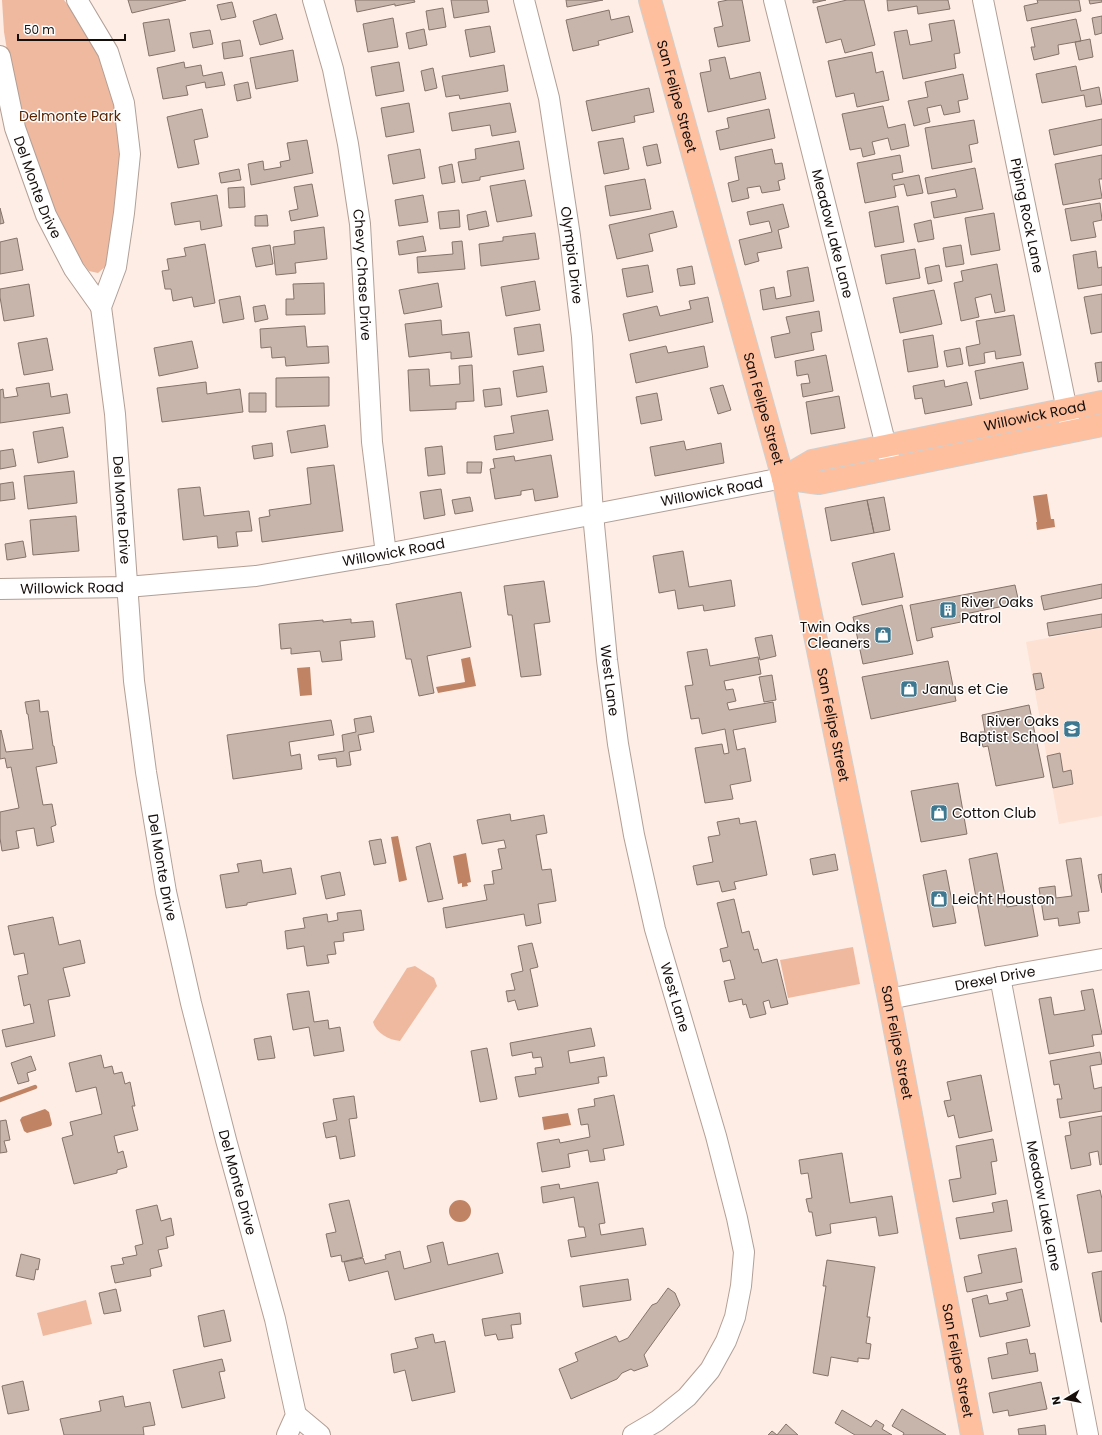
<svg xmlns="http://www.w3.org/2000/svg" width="1102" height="1435" font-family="Poppins,sans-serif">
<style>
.built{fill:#fde1d3}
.green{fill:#efb99f}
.water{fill:#c08465}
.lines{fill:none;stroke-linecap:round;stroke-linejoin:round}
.stream{stroke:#c08465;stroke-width:4.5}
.building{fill:#c7b4ab;stroke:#85736a}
.minor-casing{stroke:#b29f96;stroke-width:22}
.major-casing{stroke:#d0cfce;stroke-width:24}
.minor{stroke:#fff;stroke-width:20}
.major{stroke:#febf9e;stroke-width:22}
.labels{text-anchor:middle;stroke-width:3;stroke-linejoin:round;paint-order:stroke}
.street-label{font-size:14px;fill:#150e0b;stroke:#fefefe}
.park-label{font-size:14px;fill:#5a2300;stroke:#fefefe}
.poi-label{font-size:14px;fill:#150e0b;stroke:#fefefe;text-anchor:start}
</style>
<rect width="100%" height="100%" fill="#fdede5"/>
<path class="built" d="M1102,628V816L1059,824L1026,642Z"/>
<path class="green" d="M2,0H64L76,15L98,51L115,104L123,152L106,266L98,273L89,271L66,241L46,197L14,92L4,32Z
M853,947L860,984L788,998L780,960Z
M415,966L434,978L437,986L400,1041C389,1040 376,1033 373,1022L407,968Z
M86,1300L92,1324L43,1336L37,1313Z"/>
<path class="water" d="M1047,494L1051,519H1054L1055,527L1037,530L1036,522H1037L1033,496Z
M470,657L476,686L438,693L436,687L465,682L461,659Z
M310,667L312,695L300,696L297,668Z
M398,836L407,880L399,882L391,837Z
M466,853L471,882L467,883L468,886L462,887V883L458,884L453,856Z
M45,1109L49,1112L52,1124L51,1126L27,1133L24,1131L20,1120L22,1117Z
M568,1113L571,1125L544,1130L542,1117Z
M449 1211a11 11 0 1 1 22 0a11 11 0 1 1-22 0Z"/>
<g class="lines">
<path class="stream" d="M0,1100L35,1087"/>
</g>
<path class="building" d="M128,0H186L132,13Z
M355,0H414L415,2L395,6V4L357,12Z
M451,0H487L489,12L454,18Z
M566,0H603L567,7Z
M728,0H742L750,41L718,47L714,28L723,26L718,2Z
M813,0H826L813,3Z
M847,0H864L875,45L845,53L841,39L826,43L817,7Z
M887,0H948L950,9L918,14L917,6L888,11Z
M1037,0H1079L1081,11L1027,21L1024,6L1038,3Z
M1089,0H1102V2L1090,4Z
M232,2L236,17L221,20L217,5Z
M443,8L446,27L429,30L426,11Z
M609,10L611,20L629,16L633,32L598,41L599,45L573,51L566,20Z
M276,14L283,39L260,45L253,21Z
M1102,16V33L1095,35L1092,18Z
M393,18L398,47L368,52L363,24Z
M169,19L175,51L149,56L143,23Z
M1076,19L1081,41L1058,45L1059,54L1034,60L1031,47H1035L1031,28Z
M954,20L960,53L954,54L956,68L903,79L894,32L907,30L910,45L932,41L929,24Z
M490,26L495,52L470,57L465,30Z
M424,29L427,45L409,49L406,33Z
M210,30L213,44L193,48L190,33Z
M1090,39L1093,57L1079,60L1075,42Z
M240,40L243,56L224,59L222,43Z
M293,50L298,81L256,89L250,58Z
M872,52L876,73L883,71L889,100L857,107L854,93L836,97L828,61Z
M725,57L730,79L760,72L766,99L708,112L700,73L711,71L709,60Z
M184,62L185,68L201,65L203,76L222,72L225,85L206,88L205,82L186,86L188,95L163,99L157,68Z
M399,62L404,91L376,96L371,67Z
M504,65L508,91L460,99L459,95L446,97L442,76Z
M1076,66L1081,91L1099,87L1102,104L1086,107L1084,95L1042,103L1036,74Z
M433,68L437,88L425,91L421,71Z
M963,74L968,99L958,101L960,112L944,115L941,105L927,108L930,122L914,126L908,101L928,97L925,82Z
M248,82L251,98L237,101L234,85Z
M649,88L654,112L634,116L635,122L592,131L586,101Z
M409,103L414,132L386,137L381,108Z
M510,103L516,132L492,136L490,125L452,131L449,113Z
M883,106L888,128L905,124L909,146L891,150L888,138L872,142L875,154L863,157L861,148L850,150L842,114Z
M202,109L208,137L194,140L199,164L178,168L167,117Z
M769,109L775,138L720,150L716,131L729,128L727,118Z
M1102,119V145L1054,155L1049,130Z
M974,120L978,143L969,145L972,162L932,169L925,128Z
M623,138L629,169L604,174L598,142Z
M307,140L313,173L251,185L248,164L263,161L264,170L281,167L280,162L290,160L287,143Z
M519,141L524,169L480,177V180L462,183L458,162L476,159L475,149Z
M657,144L661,163L647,166L643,147Z
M420,149L425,178L393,184L388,155Z
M772,149L775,164L782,163L785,179L778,181L780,190L762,193L760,186L747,188L749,198L732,202L728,183L739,180L735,157Z
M900,155L903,172L892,174L893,180L919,175L923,193L907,196L904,184L894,186L896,197L865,203L857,163Z
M1102,155V179H1099L1102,198L1063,205L1055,164Z
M452,164L455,182L442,184L439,167Z
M975,168L983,209L934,218L931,202L957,197L955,189L928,194L925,178Z
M239,169L241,180L221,183L219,173Z
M645,179L651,209L610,216L605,186Z
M525,180L532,216L497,222L490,186Z
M312,184L318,216L291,221L289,211L298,209L294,187Z
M244,187L245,207L229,208L228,188Z
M217,195L222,226L201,230L200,221L175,225L171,203Z
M423,195L428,222L399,226L395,200Z
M1100,203L1102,220L1093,222L1096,237L1071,241L1065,209Z
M783,204L789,227L778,230L782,248L757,253L759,261L745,265L739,240L772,232L769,221L750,225L747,212Z
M898,206L904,242L875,247L869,212Z
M0,208L4,223L0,224Z
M459,210L460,227L440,229L438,212Z
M486,211L489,226L469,230L467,215Z
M673,211L677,227L649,234L653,251L617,259L609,225Z
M994,213L1000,250L971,255L965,218Z
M267,215L268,226H255V216Z
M931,220L934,239L918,242L914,224Z
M324,227L327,259L295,263L296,273L276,275L273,247L295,244L294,231Z
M535,233L539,259L481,266L479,244L503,241V237Z
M423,236L426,251L399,255L397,241Z
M17,238L23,270L0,274V242Z
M462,241L465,269L418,273L417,257L453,254L452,242Z
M205,244L215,303L194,307L192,297L173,301L171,289H165L162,271L169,270L167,259L186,256L184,248Z
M270,245L273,264L256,267L252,248Z
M961,245L964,264L946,267L943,248Z
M915,249L920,278L886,284L881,255Z
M1096,251L1098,268L1102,267V285L1078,289L1073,255Z
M997,264L1005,311L995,313L991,294L975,298L979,317L961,321L954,283L963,281L961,271Z
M648,265L653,292L627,297L622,269Z
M939,265L942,281L928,284L925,268Z
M692,266L695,284L680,286L677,269Z
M808,267L814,301L763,310L760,290L774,287L776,299L791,296L787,271Z
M535,281L540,310L506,316L501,287Z
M324,283L325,314L286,315V299H294L293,284Z
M438,283L442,307L404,314L399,290Z
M29,284L34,316L4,321L0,297V289Z
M934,290L942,324L900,333L893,298Z
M1102,294V332L1091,334L1084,297Z
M240,296L244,319L223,323L219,300Z
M708,297L713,322L629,341L623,314L657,306L660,316L691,309L689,301Z
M265,305L268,319L255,322L253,307Z
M819,311L822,331L811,333L814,350L775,358L771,337L790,333L786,317Z
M1014,315L1021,355L996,359L995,351L984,353L985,363L969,366L966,347L980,344L976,321Z
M441,320L442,335L469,332L472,357L451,359V352L409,357L405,324Z
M540,324L544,351L518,355L514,328Z
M305,326L307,347L328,346L329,363L286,366L285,357L272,358L271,347L261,348L260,329Z
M933,335L938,367L908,372L903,340Z
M47,338L53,370L24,375L18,343Z
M192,341L198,368L159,376L154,348Z
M666,346L668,353L704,346L708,367L636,383L630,354Z
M960,348L963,364L947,367L944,351Z
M826,355L833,391L803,397L801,384L810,383L808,374L797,376L795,361Z
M1023,362L1028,389L980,399L975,371Z
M1102,362V381L1098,382L1095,363Z
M472,365L474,401L456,402V409L410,411L408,370L429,369L430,386L460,384L459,366Z
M543,366L547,392L517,397L513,371Z
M329,377V406L276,407V378Z
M944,380L945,387L967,382L972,405L925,414L922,398L915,399L913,386Z
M206,382L207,394L240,389L243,412L162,422L157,388Z
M49,383L51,397L67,394L70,413L0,423V390L3,389L4,398L18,396L16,388Z
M723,385L731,410L718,414L710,388Z
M500,388L502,405L485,407L483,390Z
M249,393H266V412H249Z
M657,393L662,420L641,424L636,397Z
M839,396L845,428L811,434L806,402Z
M548,410L553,440L496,450L494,436L514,433L511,416Z
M325,425L328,447L291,453L287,431Z
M63,427L68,457L38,463L33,432Z
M684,441L686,450L721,443L724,463L655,476L650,447Z
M272,443L273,456L254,459L252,446Z
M442,446L445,474L428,476L425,448Z
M13,449L16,466L0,469V451Z
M551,455L558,497L535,501L533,489L521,491V495L495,499L490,469L495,468L493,459L514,456L515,461Z
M467,462H482L481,473H467Z
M334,465L343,531L262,542L259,518L270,516L269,510L311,504L307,468Z
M74,471L77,503L28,509L24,476Z
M13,482L15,499L0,501V484Z
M200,487L204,516L249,511L252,531L236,532L238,546L218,548L217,536L183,540L178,489Z
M441,489L445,515L424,519L420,492Z
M470,497L473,511L455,514L452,500Z
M884,497L890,530L874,533L867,500Z
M867,500L874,533L831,541L825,508Z
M76,516L79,551L33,555L30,520Z
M23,541L26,557L7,560L5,544Z
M683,551L689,587L731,580L735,606L704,611L703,605L678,609L675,590L659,593L653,556Z
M894,553L903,597L862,605L852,563Z
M544,581L550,622L534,624L541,675L521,677L512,615H508L504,586Z
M1102,584V598L1044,610L1041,596Z
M1015,585L1019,603L960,615L961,622L931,628L933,637L917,641L910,605Z
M461,592L471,647L427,656L434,693L419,696L411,659H406L396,604Z
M902,605L913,654L863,664L853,617Z
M1102,614V627L1049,636L1047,623Z
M351,619V623L373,621L375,637L340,641L342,660L322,662L320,651L291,654V648L281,649L279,624L323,620V622Z
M772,635L776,656L760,660L755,638Z
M707,649L710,666L758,657L761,674L724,681L726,690L733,689L736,701L727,703L729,710L773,702L776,722L733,730L737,750L745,748L751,781L730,785L733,799L705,803L695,748L722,744L724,754L729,753L725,729L702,734L699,718L691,719L685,686L693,685L687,652Z
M948,661L956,701L871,719L862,677Z
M1041,673L1044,688L1036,690L1033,674Z
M772,675L776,700L764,702L759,677Z
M39,700L40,712L48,711L53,746H54L57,763L36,767L43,805L52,804L56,825L51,827L54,842L37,846L34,828L16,831L19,848L2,851L0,838V812L19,808L11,767L7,768L5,758L0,759V731L1,730L6,752L33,749L28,714H27L25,702Z
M1029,705L1044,777L996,786L988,746L983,747L980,732H985L982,715Z
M371,716L374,732L358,735L361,750L349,752L351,765L337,767L336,758L319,760L318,755L344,751L342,735L356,732L354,719Z
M331,720L334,735L289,742L291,756L300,754L302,769L233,779L227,735Z
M1060,753L1063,772L1071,770L1073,784L1053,788L1047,756Z
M958,783L967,834L921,842L911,791Z
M510,814L511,821L544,815L547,833L536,835L542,870L551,869L556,901L538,904L541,923L526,926L524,914L446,928L443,908L487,900L484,885L494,884L492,871L502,869L498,849L506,848L504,840L482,844L477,820Z
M739,818L740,824L756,821L767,875L734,882L736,889L722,892L719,881L697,885L693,866L713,862L708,837L720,835L717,822Z
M381,839L386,863L374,865L369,841Z
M430,843L443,899L428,902L416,847Z
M997,853L1007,907L1032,903L1038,936L985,946L969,859Z
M835,854L838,870L813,875L810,859Z
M1081,858L1089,911L1078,912L1080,923L1059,926L1058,918L1044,920L1039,888L1055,886L1056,898L1072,896L1066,860Z
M261,860L263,873L291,868L296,894L247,903V905L226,908L220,875L239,872L237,864Z
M946,870L956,923L933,927L923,875Z
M340,872L345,895L326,899L321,876Z
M1102,874V893L1098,875Z
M734,899L742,933L749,931L754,950L758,949L762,963L777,959L788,1004L771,1008L769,1000L763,1002L766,1014L750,1018L746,1004L743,1005L742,999L729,1002L724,981L735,979L730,960L723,962L720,949L728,947L717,903Z
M361,910L364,930L343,933L344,941L334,942L336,954L327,955L329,963L307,966L304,946L287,949L285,931L305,928L303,918L327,914L328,922L338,920L337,913Z
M53,917L59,945L80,940L85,963L63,968L70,996L48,1000L55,1036L6,1047L2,1030L34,1023L30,1004L24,1006L18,976L28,974L24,953L14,955L8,926Z
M532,943L538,967L530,969L538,1006L518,1010L515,1000L508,1002L506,991L515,990L511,974L523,971L518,946Z
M1093,989L1102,1034L1092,1035L1094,1046L1049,1054L1039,999L1051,997L1054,1015L1085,1010L1081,991Z
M309,991L314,1022L328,1020L329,1029L340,1027L344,1051L314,1056L309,1027L293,1030L287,994Z
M591,1028L595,1046L568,1051L570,1063L604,1057L607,1076L598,1077L599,1083L519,1097L515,1077L536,1074L535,1068L543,1067L541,1057L533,1058L532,1052L512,1056L510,1043Z
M271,1036L275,1058L258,1060L254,1039Z
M487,1048L497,1099L480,1102L471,1051Z
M1100,1052L1102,1064L1090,1066L1094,1089L1102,1087V1111L1060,1118L1057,1099H1062L1059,1084L1054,1085L1050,1061Z
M101,1055L104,1068L112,1066L114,1074L122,1072L125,1084L130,1082L135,1106H132L138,1130L114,1136L118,1153L123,1151L127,1167L117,1170V1173L74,1184L62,1138L73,1135L70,1122L102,1114L96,1087L76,1092L69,1063Z
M31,1056L36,1070L27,1073L29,1081L18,1084L11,1063Z
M981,1075L992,1131L959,1138L954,1115L948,1117L944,1101L951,1100L947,1082Z
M614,1095L624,1145L603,1149L605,1160L590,1162L588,1150L568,1154L570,1167L542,1172L537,1143L559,1139L560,1143L590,1137L588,1124L581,1125L578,1109L595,1106L594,1099Z
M354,1096L357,1118L349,1119L355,1156L340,1159L336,1136L326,1138L323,1123L337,1120L333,1099Z
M1102,1116V1164L1100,1165L1098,1151L1089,1153L1091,1165L1071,1169L1065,1136L1071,1135L1069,1122Z
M6,1120L10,1140L4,1141L7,1152L0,1153V1121Z
M993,1139L997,1161L991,1162L996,1194L953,1202L949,1180L961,1178L956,1146Z
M842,1153L850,1203L892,1196L898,1233L879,1236L876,1217L830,1224L831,1233L816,1236L812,1212H809L806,1199L812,1198L808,1173L801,1174L799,1160Z
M598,1182L605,1223L599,1224L601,1235L643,1228L646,1245L571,1257L568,1240L586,1237L584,1227H579L574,1197L543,1203L541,1187L559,1184L560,1189Z
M1100,1190L1102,1199V1251L1088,1253L1077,1195Z
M349,1200L363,1257L342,1262L341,1255L331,1257L326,1234L336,1232L329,1204Z
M1007,1200L1012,1231L960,1239L956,1218L994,1212L992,1203Z
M157,1205L161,1221L171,1218L174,1235L166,1237L168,1248L158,1250L162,1266L150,1269L151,1276L115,1283L111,1266L124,1264L122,1258L137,1255L135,1246L143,1244L136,1210Z
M443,1242L448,1265L498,1253L503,1273L395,1300L388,1271L349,1281L344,1262L363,1258L365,1264L386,1259L385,1255L400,1251L404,1269L431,1262L427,1246Z
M1016,1248L1022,1282L967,1292L964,1277L982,1273L978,1255Z
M21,1254L40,1259L38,1270L36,1269L34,1280L16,1276Z
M827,1260L875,1267L867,1317H870L866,1343L871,1344L869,1359L858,1358V1362L831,1357L828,1376L813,1373L826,1286H823Z
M1102,1271V1322H1101L1092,1273Z
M628,1279L631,1300L583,1307L580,1286Z
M668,1288L675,1293L680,1305L644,1355L648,1366L634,1371L631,1369L622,1373L617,1379L571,1399L559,1369L578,1361L575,1353L616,1336L619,1342L628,1338L652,1305L657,1303Z
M116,1289L121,1311L104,1314L99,1293Z
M1022,1289L1030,1326L980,1337L972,1299L987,1295L989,1304L1008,1300L1006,1293Z
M224,1310L231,1341L204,1347L198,1316Z
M520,1313L521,1324L511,1325L513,1338L498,1340L496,1334L485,1336L482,1319Z
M433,1334L435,1343L445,1341L455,1392L412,1401L405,1370L394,1373L391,1354L418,1348L415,1338Z
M1027,1339L1030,1354L1035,1353L1038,1371L992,1379L988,1358L1008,1354L1006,1343Z
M222,1359L225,1371L219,1372L225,1398L182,1408L173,1370Z
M23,1381L29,1410L8,1414L2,1386Z
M1041,1382L1047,1409L1009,1416L1008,1410L993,1413L989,1393Z
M123,1396L125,1407L150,1402L155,1425L143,1427L144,1435H64L60,1419L101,1411L99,1401Z
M902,1409L946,1435H903L904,1433L892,1426Z
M842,1410L871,1427L876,1420L884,1425L882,1429L892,1435H855L835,1423Z
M786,1424L798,1435H768L772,1431L777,1435Z
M1045,1425L1046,1435H1019L1018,1429Z"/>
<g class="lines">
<defs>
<g id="minor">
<path id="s1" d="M77,0L108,52L124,103L130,154L124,213L116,267L101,307L115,414L134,681L146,772L166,892L191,1003L226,1140L275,1319L296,1415L287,1435"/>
<path id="s2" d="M313,0L333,69L348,144L360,224L372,442L386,554"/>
<path id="s3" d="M524,0L549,98L570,236L582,337L593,514L607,660L618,744L634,835L655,929L716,1136L737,1218L744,1252L741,1286L735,1317L726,1341L710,1370L687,1397L657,1421L633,1435"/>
<path id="s4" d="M774,0L890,462"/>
<path id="s5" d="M983,0L1070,425"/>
<path id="s6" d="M0,56L15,128L46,215L74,269L101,307"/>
<path id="s7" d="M0,589L127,587L256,576L386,554L783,478"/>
<path id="s8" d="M1000,977L1088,1435"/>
<path id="s9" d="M889,999L1000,977L1102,959"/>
<path d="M296,1415L320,1435"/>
</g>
<g id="major">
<path id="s10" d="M650,0L783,478L889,999L972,1435"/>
<path id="s11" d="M783,478L812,461L1102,402"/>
<path d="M783,478L819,483L1102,425"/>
</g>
</defs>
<use href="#minor" class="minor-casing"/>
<use href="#major" class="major-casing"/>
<use href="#minor" class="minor"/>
<use href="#major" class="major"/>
</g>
<defs>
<symbol id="building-square" viewBox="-11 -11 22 22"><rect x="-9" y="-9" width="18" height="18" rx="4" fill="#3d7790" stroke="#fefefe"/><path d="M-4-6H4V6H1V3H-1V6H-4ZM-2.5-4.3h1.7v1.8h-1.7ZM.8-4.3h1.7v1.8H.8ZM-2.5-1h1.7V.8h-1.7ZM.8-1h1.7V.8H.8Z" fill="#fff"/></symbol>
<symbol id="shop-square" viewBox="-11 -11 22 22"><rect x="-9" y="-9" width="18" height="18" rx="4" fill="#3d7790" stroke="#fefefe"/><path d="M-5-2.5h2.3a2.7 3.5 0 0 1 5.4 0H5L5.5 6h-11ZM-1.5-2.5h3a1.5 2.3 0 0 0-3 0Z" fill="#fff"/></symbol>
<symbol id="school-square" viewBox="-11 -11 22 22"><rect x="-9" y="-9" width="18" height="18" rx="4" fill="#3d7790" stroke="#fefefe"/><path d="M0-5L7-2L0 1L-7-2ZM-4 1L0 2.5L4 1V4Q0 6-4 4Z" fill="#fff"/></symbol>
</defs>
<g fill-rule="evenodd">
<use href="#building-square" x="938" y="600" width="20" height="20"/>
<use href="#shop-square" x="873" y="625" width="20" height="20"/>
<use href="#shop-square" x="899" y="679" width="20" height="20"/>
<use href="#school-square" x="1062" y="719" width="20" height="20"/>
<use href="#shop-square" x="929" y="803" width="20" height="20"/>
<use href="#shop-square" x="929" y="889" width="20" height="20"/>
</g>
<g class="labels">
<g class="street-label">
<text dy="5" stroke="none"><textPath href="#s10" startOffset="100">San Felipe Street</textPath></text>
<text dy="5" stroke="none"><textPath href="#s6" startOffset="137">Del Monte Drive</textPath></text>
<text dy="5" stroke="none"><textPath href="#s5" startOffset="220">Piping Rock Lane</textPath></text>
<text dy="5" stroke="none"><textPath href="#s4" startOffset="241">Meadow Lake Lane</textPath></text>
<text dy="5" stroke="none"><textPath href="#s3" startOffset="260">Olympia Drive</textPath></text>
<text dy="5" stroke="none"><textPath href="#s2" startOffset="280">Chevy Chase Drive</textPath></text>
<text dy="5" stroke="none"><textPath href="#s10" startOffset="424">San Felipe Street</textPath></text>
<text dy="5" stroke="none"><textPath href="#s11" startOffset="261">Willowick Road</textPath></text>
<text dy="5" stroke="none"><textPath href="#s7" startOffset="720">Willowick Road</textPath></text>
<text dy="5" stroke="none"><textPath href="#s1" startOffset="526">Del Monte Drive</textPath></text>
<text dy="5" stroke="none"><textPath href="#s7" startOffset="396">Willowick Road</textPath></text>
<text dy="5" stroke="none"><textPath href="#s7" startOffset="72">Willowick Road</textPath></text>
<text dy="5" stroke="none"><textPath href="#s3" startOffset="687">West Lane</textPath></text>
<text dy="5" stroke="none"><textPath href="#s10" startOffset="748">San Felipe Street</textPath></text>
<text dy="5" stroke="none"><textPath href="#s1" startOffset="886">Del Monte Drive</textPath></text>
<text dy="5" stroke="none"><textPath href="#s9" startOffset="108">Drexel Drive</textPath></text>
<text dy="5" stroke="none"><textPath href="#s3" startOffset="1011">West Lane</textPath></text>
<text dy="5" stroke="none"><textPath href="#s10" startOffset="1072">San Felipe Street</textPath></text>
<text dy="5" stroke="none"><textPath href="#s1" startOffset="1210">Del Monte Drive</textPath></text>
<text dy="5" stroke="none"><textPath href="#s8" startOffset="233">Meadow Lake Lane</textPath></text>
<text dy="5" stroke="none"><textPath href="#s10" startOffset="1396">San Felipe Street</textPath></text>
</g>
<g class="park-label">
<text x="70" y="121">Delmonte Park</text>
</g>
<g class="poi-label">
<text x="961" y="607">River Oaks<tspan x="961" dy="16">Patrol</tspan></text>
<text x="870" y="632" text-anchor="end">Twin Oaks<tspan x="870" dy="16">Cleaners</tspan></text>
<text x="922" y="694">Janus et Cie</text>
<text x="1059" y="726" text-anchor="end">River Oaks<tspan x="1059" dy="16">Baptist School</tspan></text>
<text x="952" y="818">Cotton Club</text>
<text x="952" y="904">Leicht Houston</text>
</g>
</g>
<g transform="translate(1066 1399) rotate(260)" stroke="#fefefe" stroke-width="3" paint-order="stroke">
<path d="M0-3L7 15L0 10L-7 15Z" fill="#150e0b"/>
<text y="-6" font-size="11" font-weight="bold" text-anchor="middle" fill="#150e0b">N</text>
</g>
<path d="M18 34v6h107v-6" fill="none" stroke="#150e0b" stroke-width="2"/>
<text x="24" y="34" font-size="12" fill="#150e0b" stroke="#fefefe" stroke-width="3" paint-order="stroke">50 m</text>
</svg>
